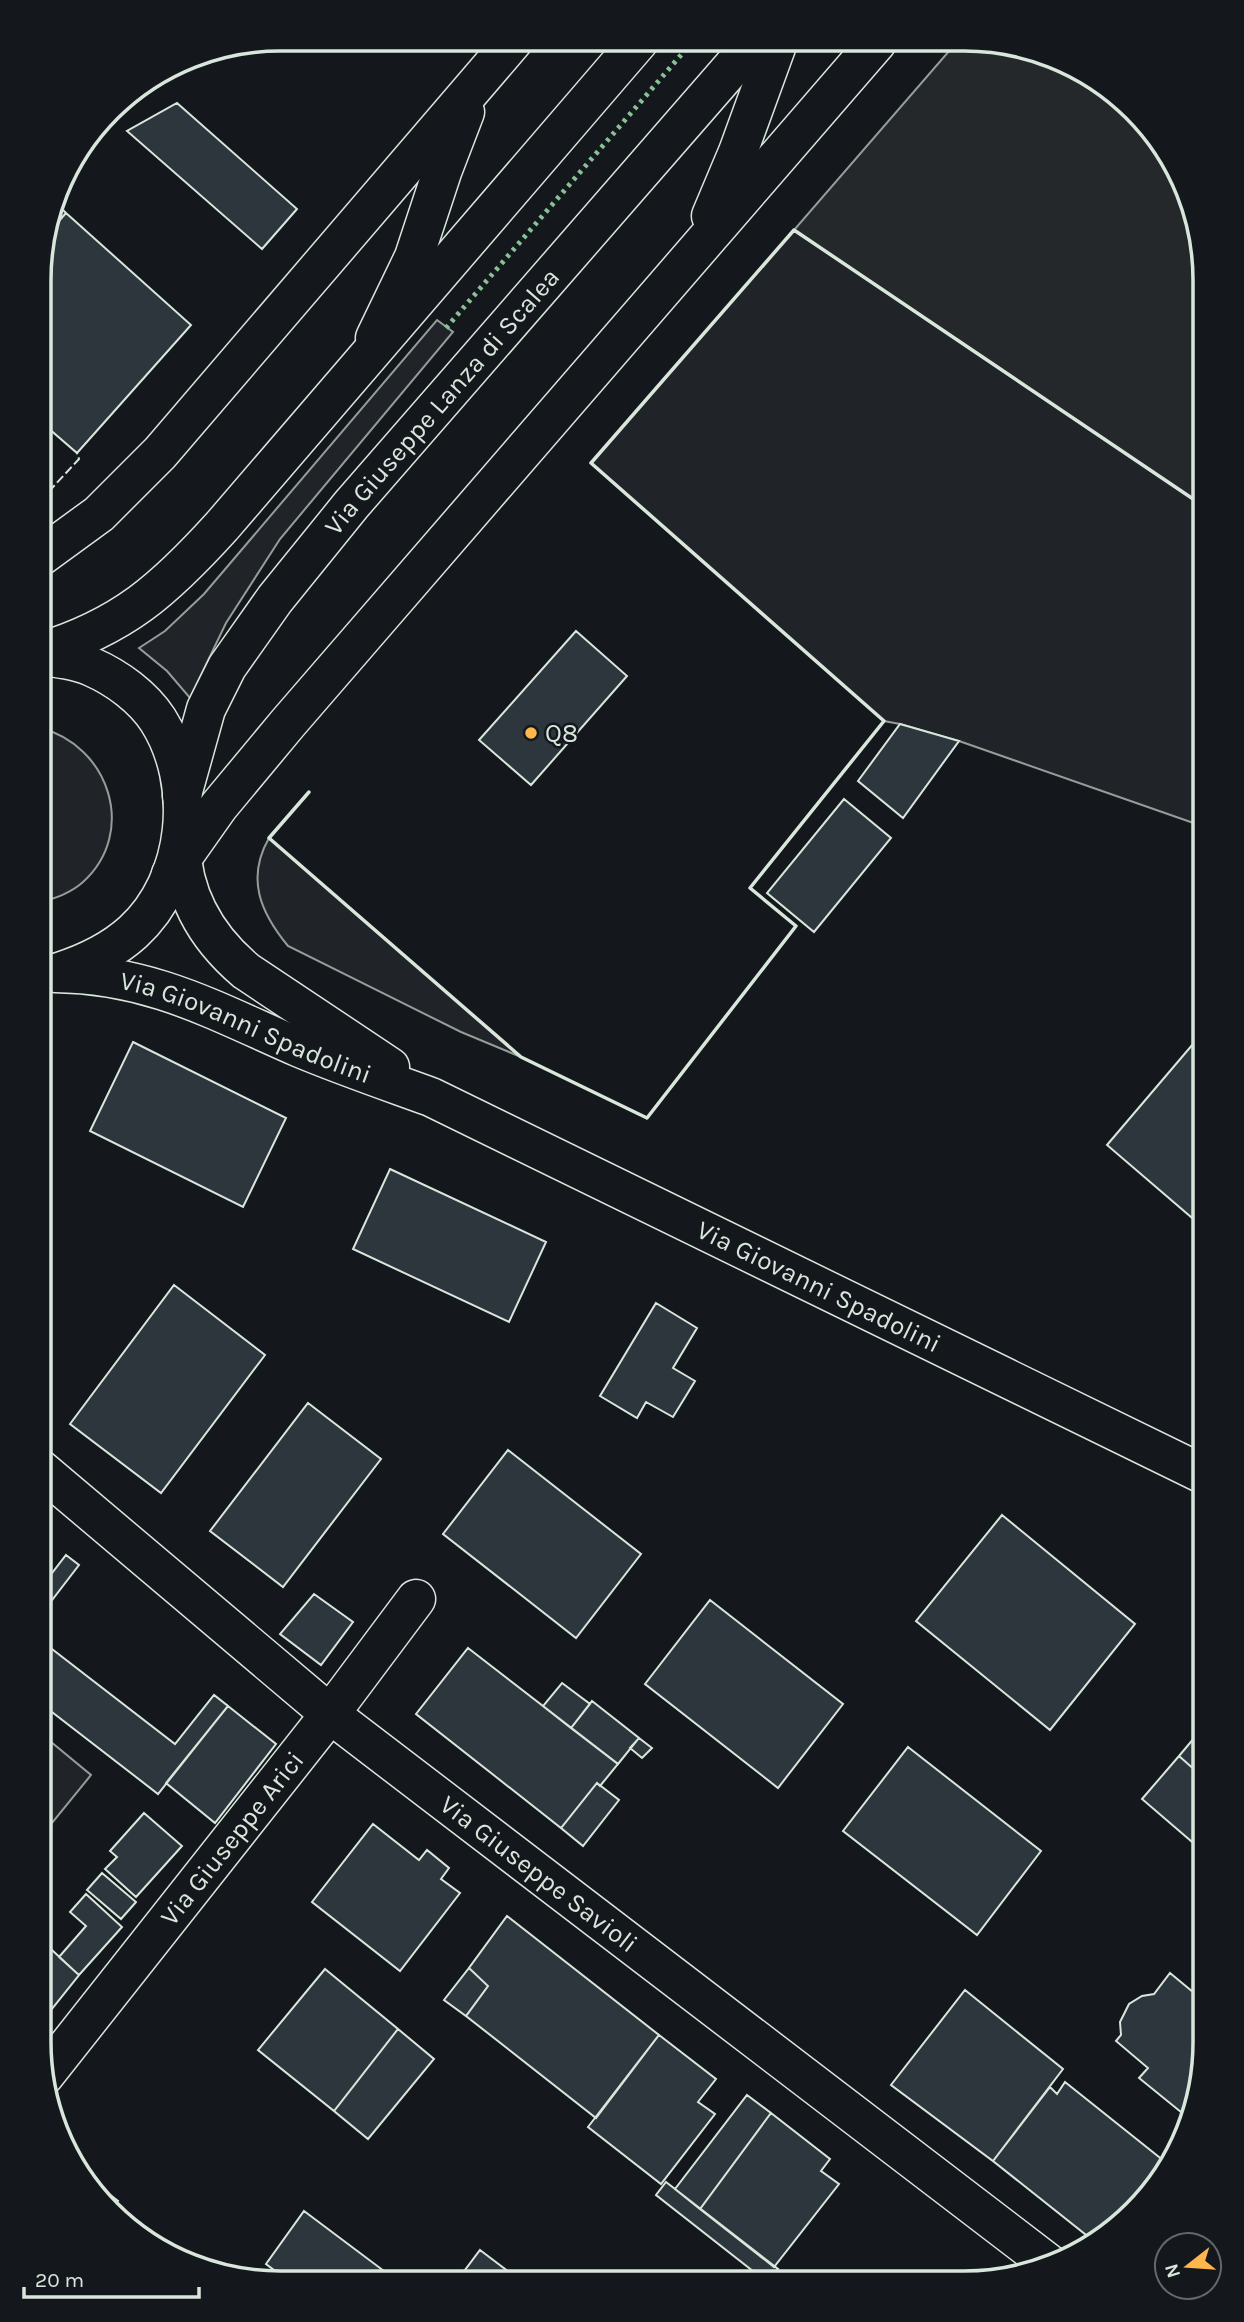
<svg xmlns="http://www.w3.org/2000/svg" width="1244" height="2322" font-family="Karla,sans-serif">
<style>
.green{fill:#202428;stroke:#939e99;stroke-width:2}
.parking{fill:#24282b;stroke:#939e99;stroke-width:2}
.building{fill:#2c363c;stroke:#d8e6dc;stroke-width:2}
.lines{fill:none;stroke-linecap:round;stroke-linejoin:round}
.street-casing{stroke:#d8e6dc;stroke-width:41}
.secondary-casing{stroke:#d8e6dc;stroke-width:41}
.street{stroke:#14181c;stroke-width:38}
.secondary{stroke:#14181c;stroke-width:38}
.hedge{stroke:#8ac095;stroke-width:5;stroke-dasharray:3.5 5;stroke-linecap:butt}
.fence{stroke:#d8e6dc;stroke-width:2;stroke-dasharray:9 3.5;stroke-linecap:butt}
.wall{stroke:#d8e6dc;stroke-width:3.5}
.poi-dot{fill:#ffb74d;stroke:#14181c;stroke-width:2.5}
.labels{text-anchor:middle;stroke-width:5;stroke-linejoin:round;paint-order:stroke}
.street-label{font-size:26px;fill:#d8e6dc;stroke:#14181c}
.poi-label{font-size:26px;fill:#d8e6dc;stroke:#14181c;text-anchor:start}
.rim{fill:none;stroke:#d8e6dc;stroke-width:3.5}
</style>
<rect width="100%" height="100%" fill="#14181c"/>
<path class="green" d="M794,230L1205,507V827L959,741L900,724L884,721L591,463Z
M437,320L453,332L280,539L226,623L190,698L167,671L139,648L165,631L204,594Z
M40,728C109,745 138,832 83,882C71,893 55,898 40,903Z
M269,838L521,1057L461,1032L288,946C260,912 246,878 269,838Z
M39,1732L91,1775L39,1839Z"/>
<path class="parking" d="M956,43H1011L1123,98L1193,201L1205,279V507L794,230Z"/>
<path class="building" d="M177,103L297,209L262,249L127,131Z
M55,202L66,213L43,239Z
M66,213L191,325L77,453L40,421L41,248L43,239Z
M576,631L627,676L531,785L479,740Z
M900,724L959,741L903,818L858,781Z
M844,799L891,838L814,932L767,893Z
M133,1042L286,1118L243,1207L90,1131Z
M1193,1044L1205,1055V1229L1107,1145Z
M390,1169L546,1242L509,1322L353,1249Z
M174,1285L265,1355L161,1493L70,1424Z
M656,1303L697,1328L673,1368L695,1381L673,1417L646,1402L637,1418L600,1396Z
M308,1403L381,1459L283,1587L210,1531Z
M508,1450L641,1554L576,1638L443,1534Z
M1002,1515L1135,1624L1050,1730L916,1621Z
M66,1555L79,1565L39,1617V1590Z
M314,1594L353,1622L321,1665L280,1634Z
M710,1600L843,1704L778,1788L645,1684Z
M39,1639L175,1744L214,1695L228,1706L158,1794L39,1702Z
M468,1648L618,1764L600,1786L597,1783L561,1828L416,1714Z
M562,1683L590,1704L571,1728L543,1706Z
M592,1701L639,1738L618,1764L571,1728Z
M228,1706L276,1744L215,1823L166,1783Z
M1205,1725V1779L1179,1756Z
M639,1738L652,1748L642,1758L630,1748Z
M908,1747L1041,1851L977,1935L843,1831Z
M1179,1756L1205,1779V1853L1142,1799Z
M597,1783L619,1800L583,1846L561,1828Z
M144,1813L182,1846L136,1897L105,1869L117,1857L110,1851Z
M373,1824L419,1860L427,1850L449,1868L441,1879L460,1893L400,1971L312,1902Z
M102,1873L136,1902L121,1919L87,1890Z
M86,1894L122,1927L79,1975L59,1957L86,1926L70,1912Z
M507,1916L659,2035L596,2118L466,2016L488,1986L469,1968Z
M39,1938L79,1975L47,2015L39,2009Z
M469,1968L488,1986L466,2016L444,2000Z
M325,1969L398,2029L334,2111L258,2050Z
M1170,1973L1205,2002V2059L1192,2121L1139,2078L1148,2068L1116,2041L1121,2035L1120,2022L1129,2004L1142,1996L1154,1994Z
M965,1990L1063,2069L993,2161L891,2085Z
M398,2029L434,2059L368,2139L334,2111Z
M659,2035L716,2079L698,2102L715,2114L661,2184L588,2127Z
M1065,2082L1169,2165L1156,2189L1111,2234L1095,2242L993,2161L1050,2087L1057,2094Z
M747,2095L771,2113L700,2209L675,2189Z
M771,2113L830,2159L821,2171L839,2184L774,2267L700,2209Z
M79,2171L118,2201L111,2210L88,2189Z
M666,2182L778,2269L767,2282L656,2195Z
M102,2203L135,2228L131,2233Z
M304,2211L396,2280L394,2282H290L266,2264Z
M480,2250L522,2282H456Z"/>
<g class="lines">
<defs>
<g id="street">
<path d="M711,216L738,152L778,42"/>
<path d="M375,338L414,257L442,172L465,112"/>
<path d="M40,557L99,514L160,453L514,40"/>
<path d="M171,874L219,806L288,723L877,42"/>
<path id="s1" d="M39,1468L330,1714L1052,2266"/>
<path id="s2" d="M44,2076L330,1714L416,1599"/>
</g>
<g id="secondary">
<path d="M40,652C123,627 165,589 222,526L639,41"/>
<path d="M40,656C58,658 76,660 92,667C117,678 143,697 158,720C198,783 190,880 133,932C112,951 87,963 59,972"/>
<path id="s3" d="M182,795L206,709L227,667L275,599L351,505L755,41"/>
<path d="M181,843C182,896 207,938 246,971L390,1067"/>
<path id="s4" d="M55,973C151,974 215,1011 300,1048C343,1066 387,1081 431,1097L1205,1475"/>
</g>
</defs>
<use href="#street" class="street-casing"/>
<use href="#secondary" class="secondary-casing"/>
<use href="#street" class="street"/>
<use href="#secondary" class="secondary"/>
<path class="hedge" d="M446,328L693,41"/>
<path class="fence" d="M40,501L79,459L77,453"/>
<path class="wall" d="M309,792L269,838L521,1057L647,1118L796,926L750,888L884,721L591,463L794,230L1205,507
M39,2026L47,2015"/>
</g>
<circle class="poi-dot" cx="531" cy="733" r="7"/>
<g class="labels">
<g class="street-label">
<text dy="9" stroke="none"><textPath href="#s3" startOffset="478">Via Giuseppe Lanza di Scalea</textPath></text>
<text dy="9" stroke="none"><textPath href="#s4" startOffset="200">Via Giovanni Spadolini</textPath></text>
<text dy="9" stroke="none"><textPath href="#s4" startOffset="830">Via Giovanni Spadolini</textPath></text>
<text dy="9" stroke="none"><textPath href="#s2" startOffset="303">Via Giuseppe Arici</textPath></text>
<text dy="9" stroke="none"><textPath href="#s1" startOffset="644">Via Giuseppe Savioli</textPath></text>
</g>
<g class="poi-label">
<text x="545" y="742">Q8</text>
</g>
</g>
<path d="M0 0H1244V2322H0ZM280 51H964A229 229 0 0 1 1193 280V2042A229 229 0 0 1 964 2271H280A229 229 0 0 1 51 2042V280A229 229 0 0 1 280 51Z" fill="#14181c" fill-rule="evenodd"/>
<path class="rim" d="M280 51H964A229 229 0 0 1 1193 280V2042A229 229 0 0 1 964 2271H280A229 229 0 0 1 51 2042V280A229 229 0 0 1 280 51Z"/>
<g transform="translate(1188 2266) rotate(253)"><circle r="33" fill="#14181c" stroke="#626a69" stroke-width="2"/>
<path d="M0-5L12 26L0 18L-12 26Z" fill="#ffb74d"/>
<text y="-10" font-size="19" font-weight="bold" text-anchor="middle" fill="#d8e6dc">N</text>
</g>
<path d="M24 2287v10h175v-10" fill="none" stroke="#d8e6dc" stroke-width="3.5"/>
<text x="35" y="2287" font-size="21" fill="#d8e6dc" stroke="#14181c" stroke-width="5" paint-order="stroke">20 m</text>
</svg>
